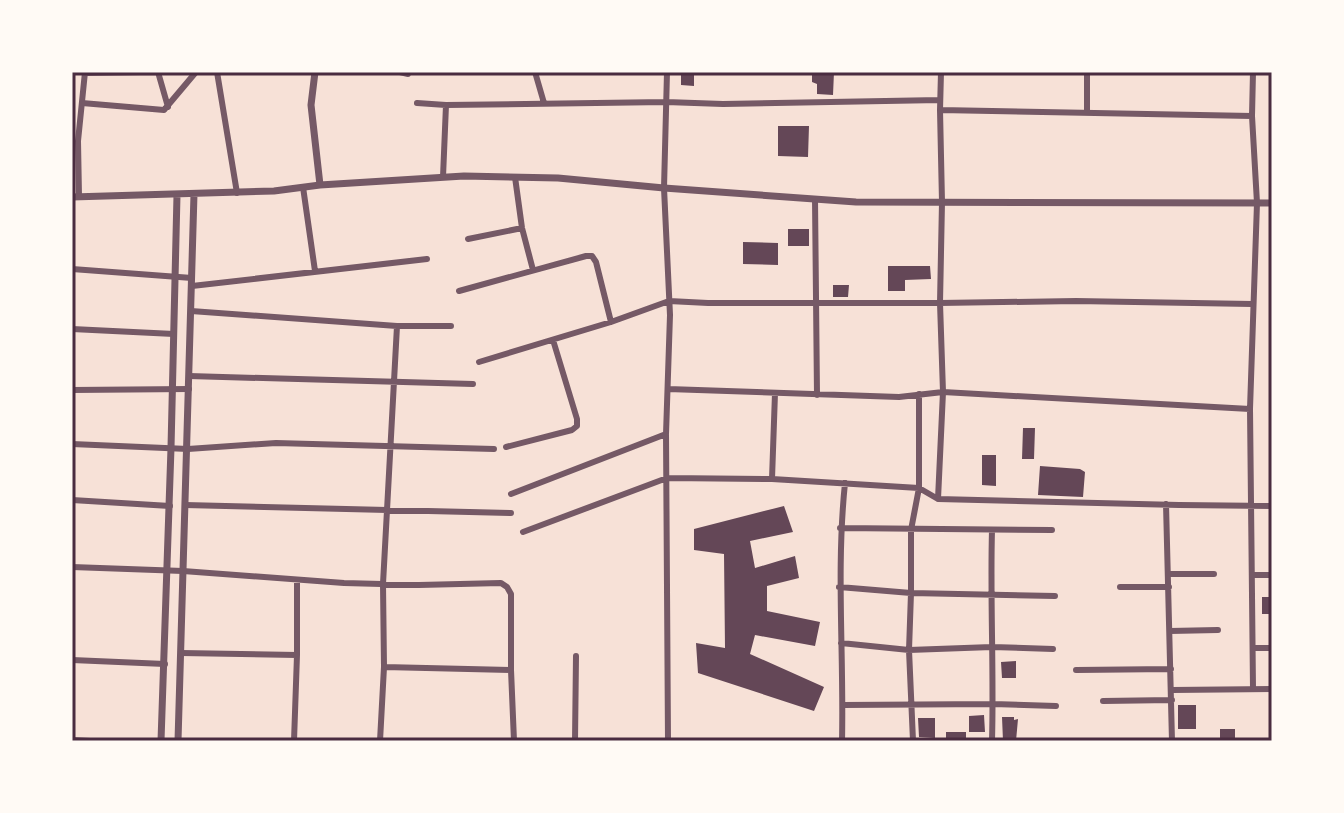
<svg xmlns="http://www.w3.org/2000/svg" width="1344" height="813" font-family="'DM Sans',sans-serif">
<style>
.building{fill:#644757}
.lines{fill:none;stroke-linecap:round;stroke-linejoin:round}
.minor{stroke:#755966;stroke-width:6}
.tertiary{stroke:#755966;stroke-width:7}
.neatline{fill:none;stroke:#4a2c40;stroke-width:3}
</style>
<rect width="100%" height="100%" fill="#f7e1d7"/>
<path class="building" d="M812,72H834L833,95L817,94V84L812,82Z
M681,74H694V86L681,85Z
M778,126H809L808,157L778,156Z
M788,229H809V246H788Z
M743,242L778,243V265L743,264Z
M888,266H930L931,279L905,280V291H888Z
M833,285H849L848,297H833Z
M1023,428H1035L1034,459H1022Z
M982,455H996V486L982,485Z
M1040,466L1080,469L1085,472L1083,497L1038,495Z
M784,506L793,532L750,541L755,568L795,556L799,578L767,586V611L820,622L815,646L755,635L750,654L824,687L814,711L698,673L696,643L725,648L724,554L694,550V529Z
M1262,597H1272V614H1262Z
M1016,661V678H1002L1001,662Z
M1178,705H1196V729H1178Z
M984,715L985,732H969V716Z
M1002,717H1014V720L1018,719L1016,741H1003Z
M918,718H935V738L919,737Z
M1220,729H1235V741H1220Z
M946,732H966V741H946Z"/>
<g class="lines">
<path class="minor" d="M158,72L168,107
M217,72L237,193
M400,72L408,74
M535,72L544,103
M667,72L664,188L670,315L666,434L668,741
M1253,72L1252,116L1257,203L1250,409L1253,688
M85,73L159,72
M82,103L164,110L196,72
M417,103L446,105L666,102L723,104L940,100
M940,110L1252,116
M1087,112V72
M443,177L446,105
M515,177L522,228L533,270
M303,187L315,271
M79,196L78,141L85,72
M815,199L817,395
M468,239L522,228
M72,269L192,278
M192,286L427,259
M459,291L586,256H592L596,262L611,322
M191,311L397,326H451
M72,329L174,334
M479,362L611,322L669,301L708,303H940L1076,301L1252,304
M189,376L473,384
M668,389L899,397L943,392L1250,409
M72,390L189,389
M72,444L188,449L276,443L494,449
M506,447L572,430L577,426V419L553,340
M772,479L775,393
M511,494L666,434
M938,499L943,392L940,303L942,202L940,110L941,72
M72,500L170,506
M1166,504L1172,741
M185,505L511,513
M840,528L1052,530
M992,530C990,600 994,671 992,741
M523,532L667,478L772,479L919,488L938,499L1179,505L1272,506
M72,567L183,571L344,583L419,585L501,583L507,587L511,594V670L514,741
M1168,574H1214
M1252,575H1272
M839,587L911,593L1055,596
M1120,587H1169
M1170,631L1218,630
M841,643L909,650L992,647L1053,649
M1253,648H1272
M181,653L297,655
M72,660L165,664
M384,667L511,670
M1076,670L1171,669
M1172,690L1272,689
M1103,701L1172,700
M843,705L993,704L1056,706
M72,740L90,741
M294,741L297,655V580
M380,741L384,667L383,584L397,326
M575,741L576,656
M842,741C844,654 836,570 845,483
M913,741L909,650L911,593V530L919,488V394"/>
<path class="tertiary" d="M315,72L311,105L320,185
M72,197L274,191L320,185L464,176L558,178L664,188L856,202L1272,203
M161,741L171,448L177,195
M178,741L194,194"/>
</g>
<rect width="1344" height="813" fill="none" stroke="#fffaf5" stroke-width="148"/>
<rect x="74" y="74" width="1196" height="665" class="neatline"/>
</svg>
